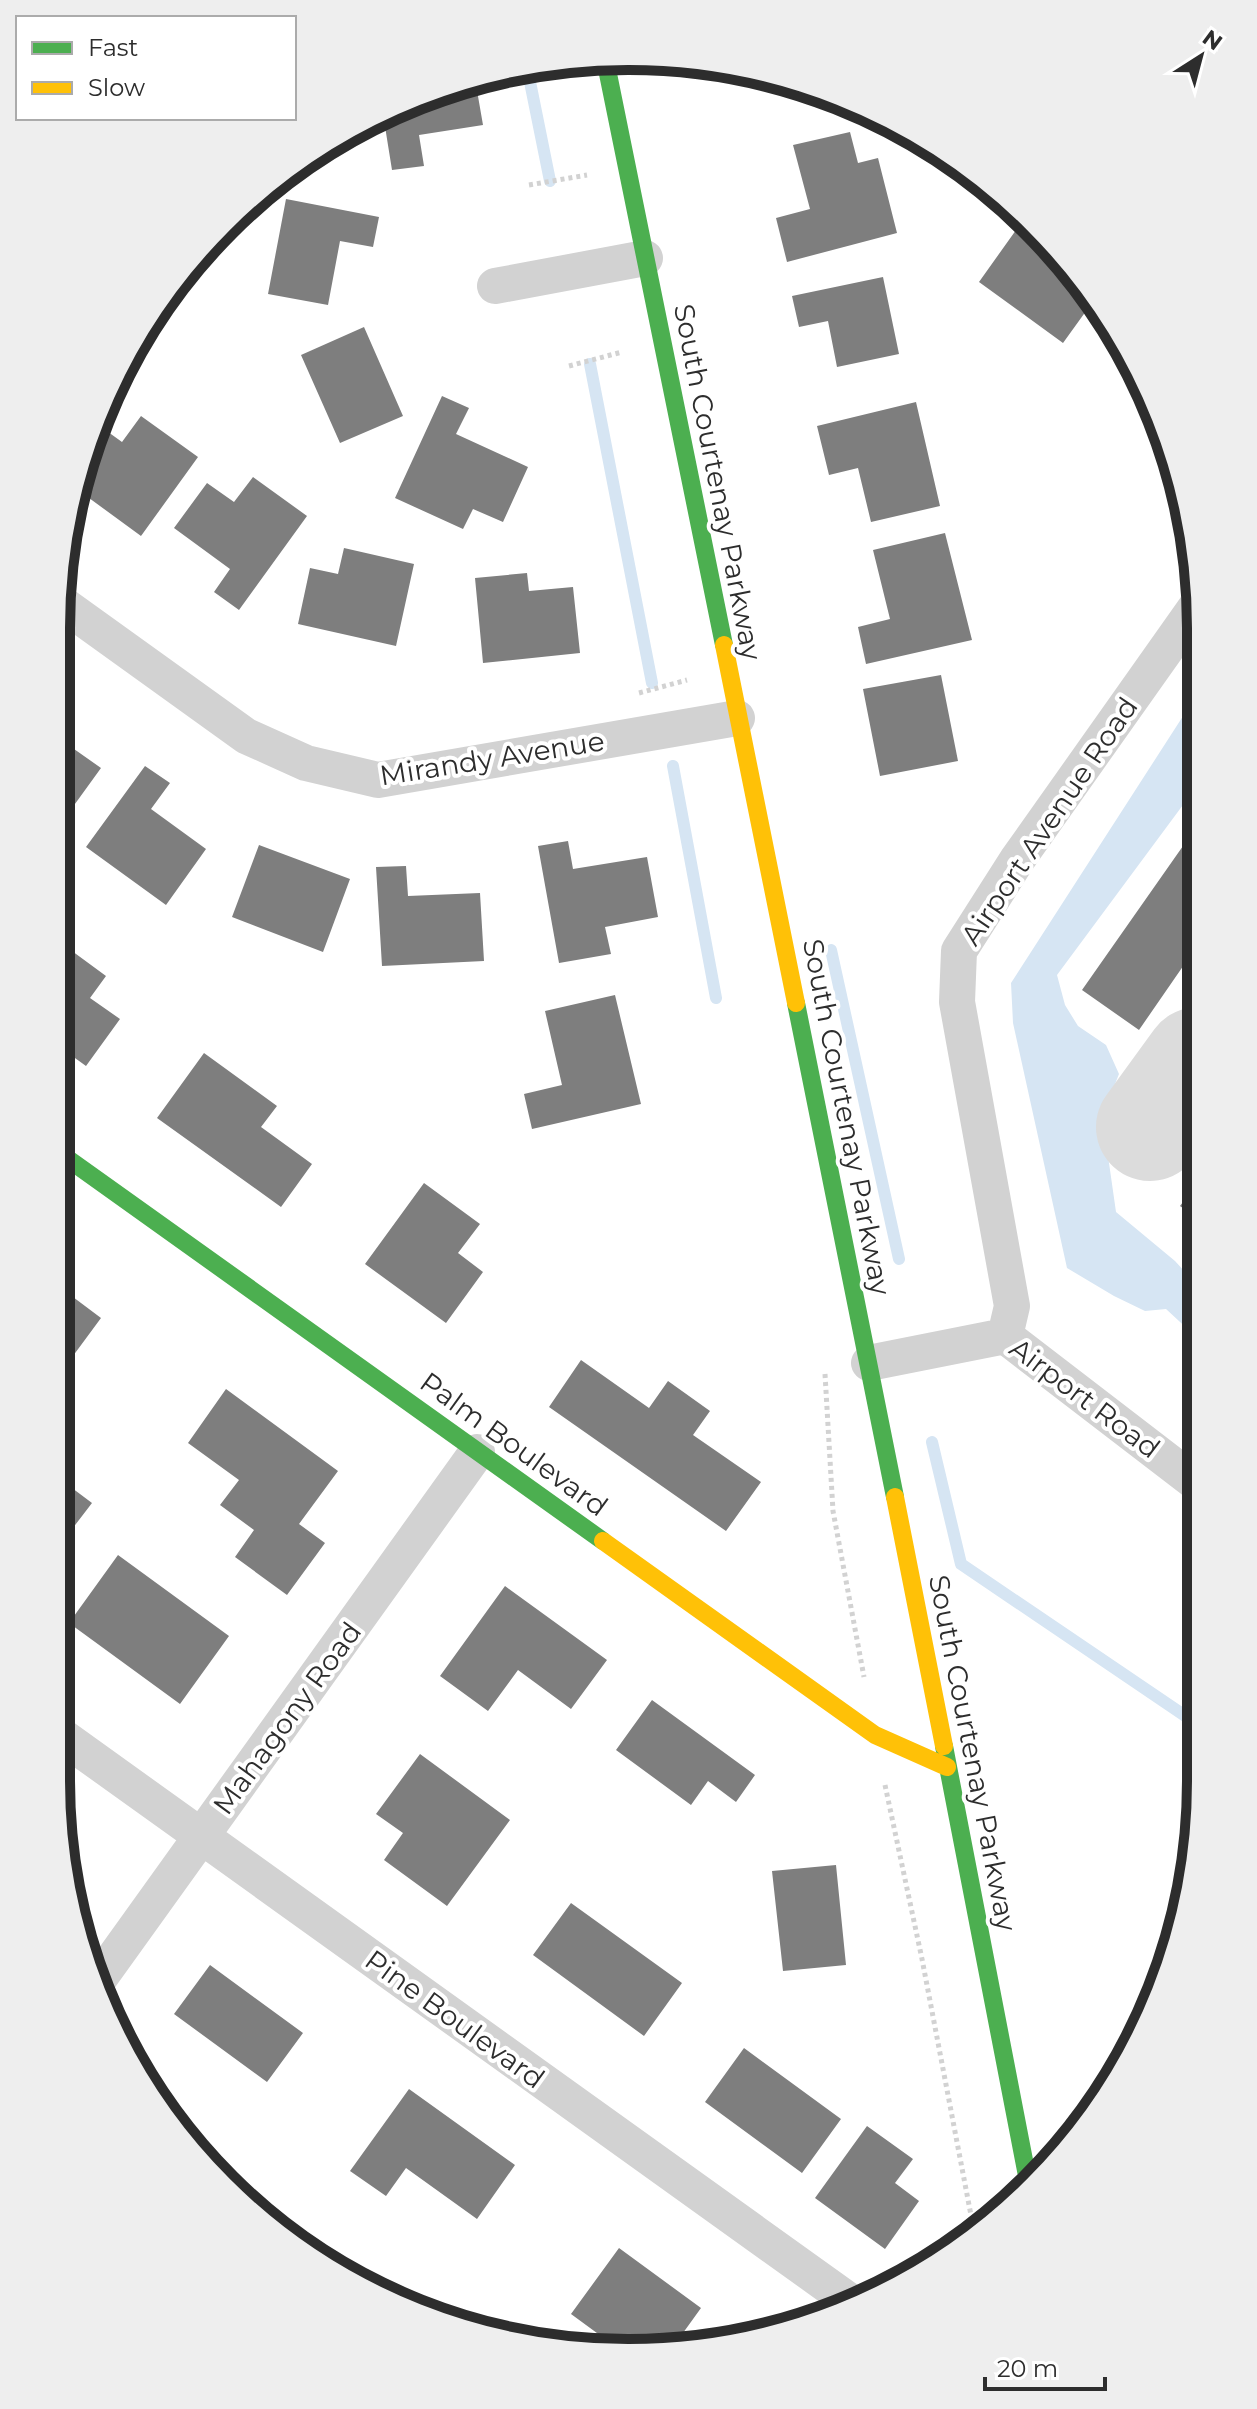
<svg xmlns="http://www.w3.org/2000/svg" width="1257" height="2409" font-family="Montserrat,sans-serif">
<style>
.water{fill:#d6e5f3}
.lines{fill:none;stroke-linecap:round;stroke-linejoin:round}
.stream{stroke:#d6e5f3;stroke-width:12}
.taxiway{stroke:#dcdcdc;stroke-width:108}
.building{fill:#7e7e7e}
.path{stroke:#d2d2d2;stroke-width:5;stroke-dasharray:4 4;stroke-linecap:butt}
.street{stroke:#d2d2d2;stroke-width:36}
.fast{stroke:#4caf50;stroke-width:18}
.slow{stroke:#ffc107;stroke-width:18}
.labels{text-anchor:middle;stroke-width:8;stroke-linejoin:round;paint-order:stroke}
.street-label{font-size:28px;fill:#2d2d2d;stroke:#fff}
.rim{fill:none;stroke:#2d2d2d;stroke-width:10}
</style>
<rect width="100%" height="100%" fill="#fff"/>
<path class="water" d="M1196,696L1197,786L1057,975L1065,1005L1078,1026L1106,1045L1119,1074L1105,1109L1108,1156L1116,1212L1175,1261L1198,1286L1199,1406L1194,1400L1193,1334L1166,1309L1145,1311L1114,1296L1067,1268L1013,1023L1011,983Z"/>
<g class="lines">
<path class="stream" d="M527,67L550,181
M590,364L652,683
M673,766L716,998
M831,950L899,1259
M932,1442L961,1564L1200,1726"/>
<path class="taxiway" d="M1150,1127L1198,1061"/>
</g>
<path class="building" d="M768,74L777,76L792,81L770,85Z
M475,79L483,125L419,135L424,166L392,170L383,114L445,86Z
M850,132L858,163L878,158L897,233L787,262L776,218L810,209L793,145Z
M952,162L981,181L978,186L950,166Z
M286,199L379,217L373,247L340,241L328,305L268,294Z
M1021,223L1048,243L1083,280L1094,300L1063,343L979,282Z
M883,277L899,354L837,367L828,321L799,327L792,296Z
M364,327L403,416L340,443L301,355Z
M442,396L469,408L456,434L528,467L503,522L473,509L463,529L395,498Z
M916,402L940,506L871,522L858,468L829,475L817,426Z
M141,416L198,457L141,536L74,487L97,424L122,442Z
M253,477L307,516L239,610L214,592L230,569L174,528L207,483L234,502Z
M945,533L972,640L866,664L858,627L890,619L873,550Z
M344,548L414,564L396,646L298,624L310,568L338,574Z
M527,573L529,591L573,587L580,653L483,663L475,578Z
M941,675L958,761L880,776L863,689Z
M57,737L101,768L67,815L57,808Z
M145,766L170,783L151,809L206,849L166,905L86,847Z
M1197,826V946L1139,1030L1082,990Z
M568,841L573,869L647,857L658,917L605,927L611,954L559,963L538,846Z
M259,845L350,879L323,952L232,917Z
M406,866L408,896L480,893L484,961L382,966L376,867Z
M57,940L106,976L90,998L120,1019L86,1066L57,1045Z
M615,995L641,1104L532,1129L524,1094L562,1085L545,1011Z
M204,1053L277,1106L261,1127L312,1164L281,1207L157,1118Z
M1198,1182V1219L1180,1206Z
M424,1183L480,1224L458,1253L483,1272L446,1323L365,1264Z
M57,1248L73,1260L57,1283Z
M57,1285L101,1318L56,1379V1330Z
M581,1360L649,1408L668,1381L710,1411L693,1435L761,1482L726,1531L549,1407Z
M226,1389L338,1471L299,1524L325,1543L287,1595L235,1557L254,1530L220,1505L239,1480L188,1443Z
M56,1476L92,1503L56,1550Z
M118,1555L229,1636L180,1704L69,1623Z
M505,1586L607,1660L571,1709L518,1670L488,1711L440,1676Z
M652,1700L755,1775L736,1802L708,1781L691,1805L616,1750Z
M420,1754L510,1820L447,1906L384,1860L403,1833L376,1814Z
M836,1865L846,1965L783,1971L772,1871Z
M571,1903L682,1983L644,2036L533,1955Z
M210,1965L303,2033L267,2082L174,2014Z
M744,2048L841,2119L802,2173L705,2102Z
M409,2089L515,2165L477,2219L406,2168L386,2196L350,2171Z
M867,2126L913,2159L895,2183L919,2201L885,2249L815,2198Z
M619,2248L701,2308L670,2351L616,2347L571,2314Z"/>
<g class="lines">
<path class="path" d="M529,185L587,175
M569,366L622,352
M639,693L687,680
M825,1374L833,1511L864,1677
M885,1785L922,1959L974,2231"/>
<path class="street" d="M495,286L645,258
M57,600L246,736L306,763L378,780L737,718
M1005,1336L1012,1306L957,1002L959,951L1017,860L1196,607
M869,1363L1005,1336L1199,1485
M56,1732L855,2305
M96,1983L477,1452"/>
<path class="fast" d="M605,59L724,645
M796,1003L895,1497
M57,1151L603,1541
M944,1746L1029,2186"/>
<path class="slow" d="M724,645L796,1003
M895,1497L944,1746
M603,1541L875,1735L947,1767"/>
</g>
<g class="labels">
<g class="street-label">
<text transform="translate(718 482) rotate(79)" y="10">South Courtenay Parkway</text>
<text transform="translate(492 758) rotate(-9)" y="10">Mirandy Avenue</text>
<text transform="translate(1049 821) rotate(-56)" y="10">Airport Avenue Road</text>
<text transform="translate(847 1117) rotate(79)" y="10">South Courtenay Parkway</text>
<text transform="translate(1085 1398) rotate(37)" y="10">Airport Road</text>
<text transform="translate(514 1444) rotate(36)" y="10">Palm Boulevard</text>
<text transform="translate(287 1718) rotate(-54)" y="10">Mahagony Road</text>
<text transform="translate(973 1753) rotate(79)" y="10">South Courtenay Parkway</text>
<text transform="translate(455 2019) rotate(36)" y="10">Pine Boulevard</text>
</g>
</g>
<path d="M0 0H1257V2409H0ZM628 70H629A558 558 0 0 1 1187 628V1781A558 558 0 0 1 629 2339H628A558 558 0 0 1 70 1781V628A558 558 0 0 1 628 70Z" fill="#eee" fill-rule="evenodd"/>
<path class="rim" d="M628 70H629A558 558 0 0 1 1187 628V1781A558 558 0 0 1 629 2339H628A558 558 0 0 1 70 1781V628A558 558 0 0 1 628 70Z"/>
<rect x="16" y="16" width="280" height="104" fill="#ffffff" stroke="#ababab" stroke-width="2"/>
<rect x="32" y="42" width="40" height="12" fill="#4caf50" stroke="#ababab" stroke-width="2"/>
<text x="88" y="56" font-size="24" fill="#2d2d2d">Fast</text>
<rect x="32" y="82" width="40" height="12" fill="#ffc107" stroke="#ababab" stroke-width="2"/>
<text x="88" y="96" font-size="24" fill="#2d2d2d">Slow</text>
<g transform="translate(1201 56) rotate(36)" stroke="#ffffff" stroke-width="6" paint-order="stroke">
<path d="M0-6L14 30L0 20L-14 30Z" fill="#2d2d2d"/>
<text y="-12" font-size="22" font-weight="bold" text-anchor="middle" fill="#2d2d2d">N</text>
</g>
<path d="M985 2377v12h120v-12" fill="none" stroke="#2d2d2d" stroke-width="4"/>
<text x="997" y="2377" font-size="24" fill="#2d2d2d" stroke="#ffffff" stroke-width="6" paint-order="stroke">20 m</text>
</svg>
